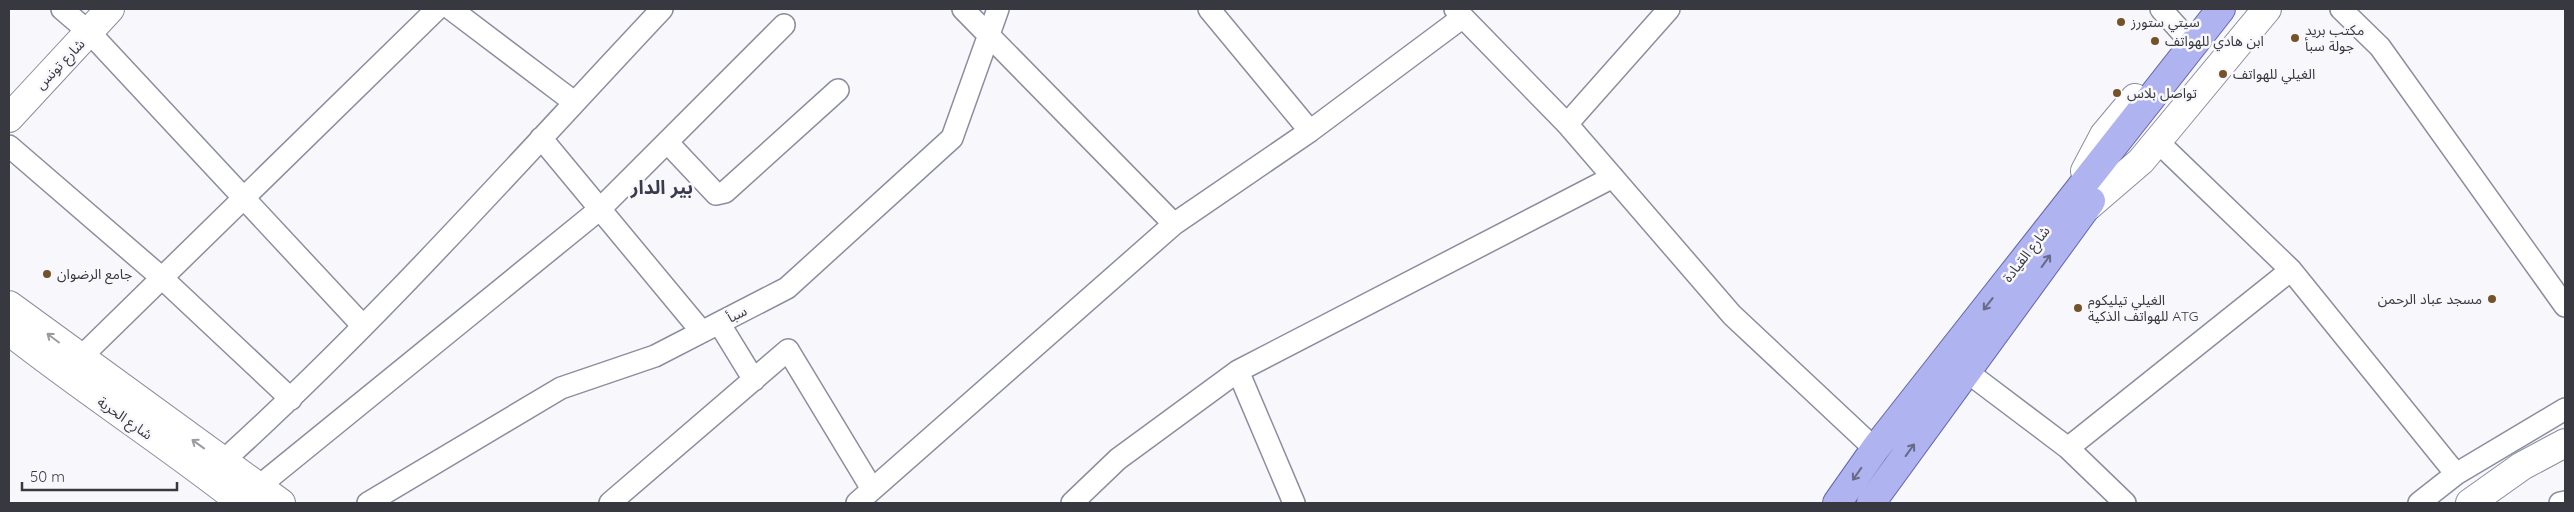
<svg xmlns="http://www.w3.org/2000/svg" width="2574" height="512" font-family="Quicksand,'Noto Sans Arabic',sans-serif">
<style>
.lines{fill:none;stroke-linecap:round;stroke-linejoin:round}
.minor-casing{stroke:#8b8e9f;stroke-width:24}
.tertiary-casing{stroke:#8b8e9f;stroke-width:30}
.secondary-casing{stroke:#8b8e9f;stroke-width:30}
.primary-casing{stroke:#6267ac;stroke-width:30}
.minor{stroke:#fff;stroke-width:21}
.tertiary{stroke:#fff;stroke-width:28}
.secondary{stroke:#fff;stroke-width:28}
.primary{stroke:#afb3f0;stroke-width:28}
.oneway{stroke:#686a86}
.oneway2{stroke:#9c9ca0}
.poi-dot{fill:#74522a;stroke:#f8f8fc;stroke-width:2}
.labels{text-anchor:middle;stroke-width:5;stroke-linejoin:round;paint-order:stroke}
.poi-label{font-size:14px;fill:#383940;stroke:#f8f8fc;text-anchor:start}
.street-label{font-size:14px;fill:#383940;stroke:#f8f8fc}
.district-label{font-size:19px;font-weight:bold;fill:#393b4a;stroke:#f8f8fc}
</style>
<rect width="100%" height="100%" fill="#f8f8fc"/>
<g class="lines">
<defs>
<path id="minor" d="M62,9L90,33L363,326
M451,9L574,102
M963,9L1174,224
M1209,9L1310,131
M1455,9L1567,124L1732,315L1875,449
M2161,9L2186,37
M2341,9L2380,47L2565,306
M1567,124L1669,9
M541,138L702,332
M667,142L716,194L725,192L838,90
M2158,142L2291,270L2456,474
M9,146L162,278L291,399
M719,323L754,380
M80,358L437,9
M1238,371L1294,503
M1966,371L2068,448L2125,503
M2068,448L2291,270
M222,462C378,321 518,162 662,9
M258,487L600,209L784,25
M368,503L561,388L655,356L787,288L952,138L998,9
M610,503L788,350L872,489
M857,503L1174,224L1310,131L1463,17
M1072,503L1118,459L1238,371L1613,177
M2419,503L2456,474L2565,409
M2560,503L2565,502"/>
<path id="tertiary" d="M9,118L110,9
M2085,171L2104,135L2135,98
M2084,210L2141,161L2267,9
M9,305L281,503
M9,331C85,391 166,443 242,503"/>
<path id="secondary" d="M2470,503L2522,466L2565,443"/>
<path id="primary" d="M1837,503L1875,449L2221,9
M1871,503L2091,201"/>
</defs>
<use href="#minor" class="minor-casing"/>
<use href="#tertiary" class="tertiary-casing"/>
<use href="#secondary" class="secondary-casing"/>
<use href="#primary" class="primary-casing"/>
<use href="#minor" class="minor"/>
<use href="#tertiary" class="tertiary"/>
<use href="#secondary" class="secondary"/>
<use href="#primary" class="primary"/>
</g>
<defs><path id="oneway-shaft" d="M-6 0H5M1.5-3L5.5 0L1.5 3" fill="none" stroke-width="1.6" stroke-linecap="round" stroke-linejoin="round" transform="scale(1.25)"/></defs>
<g class="oneway">
<use href="#oneway-shaft" transform="translate(2046 261) rotate(-54)"/>
<use href="#oneway-shaft" transform="translate(1988 304) rotate(128)"/>
<use href="#oneway-shaft" transform="translate(1910 450) rotate(-54)"/>
<use href="#oneway-shaft" transform="translate(1857 474) rotate(125)"/>
</g>
<g class="oneway2">
<use href="#oneway-shaft" transform="translate(53 338) rotate(-143)"/>
<use href="#oneway-shaft" transform="translate(198 444) rotate(-144)"/>
</g>
<g class="poi-dot">
<circle cx="2121" cy="22" r="5"/>
<circle cx="2295" cy="38" r="5"/>
<circle cx="2155" cy="41" r="5"/>
<circle cx="2223" cy="74" r="5"/>
<circle cx="2117" cy="93" r="5"/>
<circle cx="47" cy="274" r="5"/>
<circle cx="2492" cy="299" r="5"/>
<circle cx="2078" cy="308" r="5"/>
</g>
<g class="labels">
<g class="poi-label">
<text x="2131" y="27">سيتي ستورز</text>
<text x="2305" y="35">مكتب بريد<tspan x="2305" dy="16">جولة سبأ</tspan></text>
<text x="2165" y="46">ابن هادي للهواتف</text>
<text x="2233" y="79">الغيلي للهواتف</text>
<text x="2127" y="98">تواصل بلاس</text>
<text x="57" y="279">جامع الرضوان</text>
<text x="2482" y="304" text-anchor="end">مسجد عباد الرحمن</text>
<text x="2088" y="305">الغيلي تيليكوم<tspan x="2088" dy="16">للهواتف الذكية ATG</tspan></text>
</g>
<g class="street-label">
<text transform="translate(60 64) rotate(-46)" y="5">شارع تونس</text>
<text transform="translate(2026 254) rotate(-52)" y="5">شارع القيادة</text>
<text transform="translate(737 314) rotate(-27)" y="5">سبأ</text>
<text transform="translate(125 418) rotate(35)" y="5">شارع الحرية</text>
</g>
<g class="district-label">
<text x="662" y="194">بير الدار</text>
</g>
</g>
<rect width="2574" height="512" fill="none" stroke="#383940" stroke-width="20"/>
<path d="M22 482v8h155v-8" fill="none" stroke="#383940" stroke-width="2.5"/>
<text x="30" y="482" font-size="15" fill="#383940" stroke="#f8f8fc" stroke-width="4" paint-order="stroke">50 m</text>
</svg>
